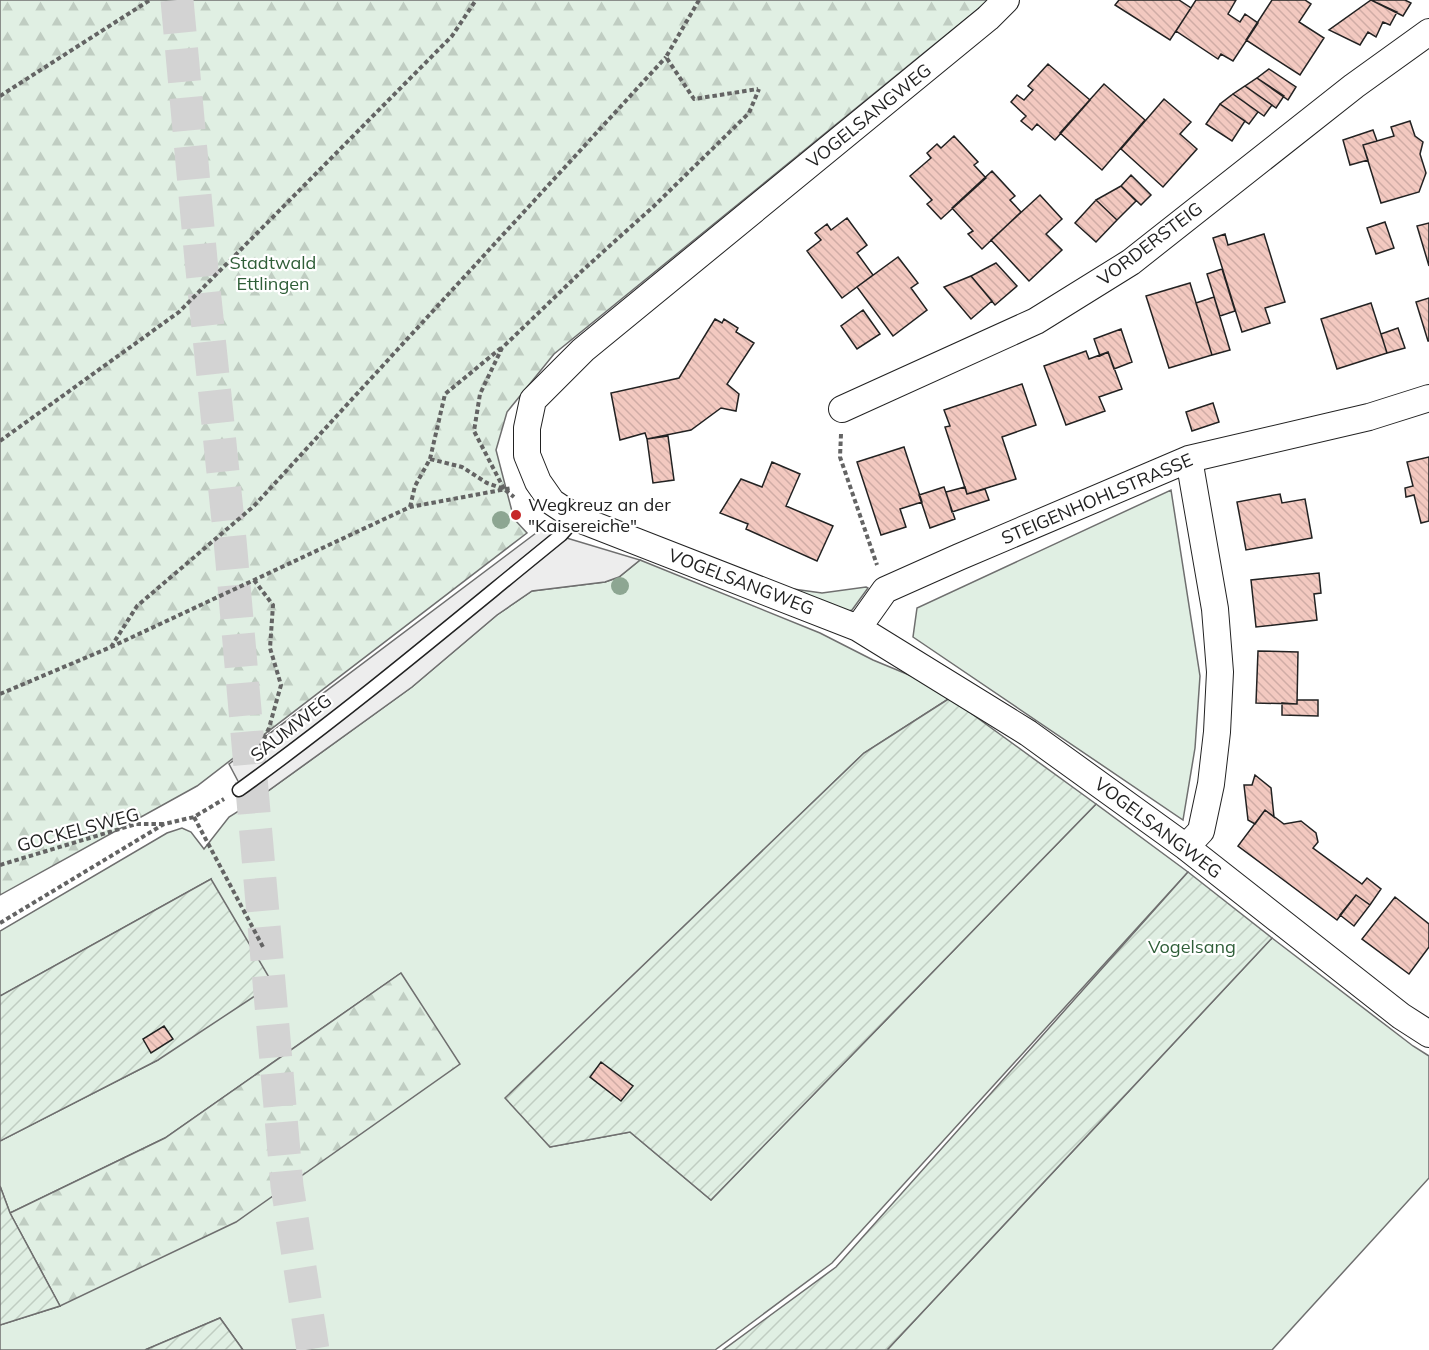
<svg xmlns="http://www.w3.org/2000/svg" width="1429" height="1350" font-family="Mulish,sans-serif">
<style>
.green{fill:#e0efe3;stroke:#6f6f6f;stroke-width:1.5}
.forest{fill:url(#forest-firs);stroke:#6f6f6f;stroke-width:1.5}
.garden{fill:url(#garden-furrows);stroke:#6f6f6f;stroke-width:1.5}
.parking{fill:#ededed;stroke:#6f6f6f;stroke-width:1.5}
.building{fill:url(#building-back-hatch);stroke:#222;stroke-width:1.5}
.lines{fill:none;stroke-linecap:round;stroke-linejoin:round}
.primary-tunnel{stroke:#d3d3d3;stroke-width:33;stroke-dasharray:33 16;stroke-linecap:butt}
.lane-casing{stroke:#222;stroke-width:15}
.street-casing{stroke:#222;stroke-width:28}
.path{stroke:#646464;stroke-width:4;stroke-dasharray:4.5 3;stroke-linecap:butt}
.lane{stroke:#fff;stroke-width:12}
.street{stroke:#fff;stroke-width:26}
.tree{fill:#8da692}
.poi-dot{fill:#c62828;stroke:#fff;stroke-width:2}
.labels{text-anchor:middle;stroke-width:4.5;stroke-linejoin:round;paint-order:stroke}
.street-label{font-size:18px;fill:#222;stroke:#fff}
.park-label{font-size:18px;fill:#2f5e38;stroke:#fff}
.poi-label{font-size:18px;fill:#222;stroke:#fff;text-anchor:start}
</style>
<defs>
<pattern id="forest-firs" width="22" height="20" patternUnits="userSpaceOnUse" patternTransform="scale(1.5)"><rect width="22" height="20" fill="#e0efe3"/><path d="M5 1l3.5 6h-7zM16 11l3.5 6h-7z" fill="#c0cdc2"/></pattern>
<pattern id="garden-furrows" width="10" height="10" patternUnits="userSpaceOnUse" patternTransform="scale(1.5)"><rect width="10" height="10" fill="#e0efe3"/><path d="M-1 1l2-2M0 10L10 0M9 11l2-2" fill="none" stroke="#c0cdc2"/></pattern>
<pattern id="building-back-hatch" width="6" height="6" patternUnits="userSpaceOnUse" patternTransform="scale(1.5)"><rect width="6" height="6" fill="#f3c9c0"/><path d="M-1 5l2 2M0 0l6 6M5-1l2 2" fill="none" stroke="#d0aca5"/></pattern>
</defs>
<rect width="100%" height="100%" fill="#fff"/>
<path class="green" d="M1171,490L1200,676L1195,748L1183,820L913,637L917,608Z
M640,560L820,633L873,660L914,677L950,698L864,753L506,1098L550,1147L630,1132L711,1200L1096,804L1188,872L832,1263L715,1350H243L220,1318L145,1350H0V1325L60,1306L401,973L165,1138L10,1213L0,1186V1141L158,1060L211,879L0,996V931L167,833L182,828L191,832L204,849L229,817L250,804L412,687L497,615L532,591L605,582L619,577Z
M866,587L868,588L852,610L840,614L786,588L822,593Z
M1272,938L1413,1046L1429,1056V1178L1272,1350H887Z"/>
<path class="forest" d="M0,0H989L554,354L507,412L496,450L514,519L527,533L197,786L0,895Z
M401,973L460,1064L236,1222L60,1306L10,1213L165,1138Z"/>
<path class="garden" d="M950,698L1096,804L711,1200L630,1132L550,1147L505,1098L864,753Z
M1188,872L1272,938L887,1350H723L836,1267Z
M211,879L273,984L158,1060L0,1141V996Z
M0,1186L10,1213L60,1306L0,1325Z
M220,1318L243,1350H145Z"/>
<path class="parking" d="M540,530L640,560L619,577L605,582L532,591L497,615L412,687L250,804L229,764Z"/>
<path class="building" d="M1119,0H1179L1191,8L1170,40L1115,5Z
M1196,0H1236L1228,14L1240,22L1245,14L1258,23L1233,61L1221,54L1218,59L1176,31Z
M1272,0H1305L1311,4L1299,22L1324,38L1300,75L1246,40Z
M1371,0H1405L1411,3L1403,16Z
M1371,0L1397,12L1390,25L1383,22L1376,37L1368,32L1360,45L1329,30Z
M1048,64L1090,100L1055,140L1037,124L1032,130L1021,121L1026,116L1011,102L1017,95L1024,100L1033,90L1028,86Z
M1269,69L1296,87L1288,100L1257,78Z
M1257,78L1284,96L1276,108L1245,86Z
M1104,84L1145,120L1102,170L1060,133Z
M1245,86L1272,105L1264,116L1233,94Z
M1233,94L1258,112L1249,124L1220,104Z
M1164,99L1191,122L1180,134L1197,149L1163,187L1121,149Z
M1220,104L1245,121L1232,141L1206,124Z
M1410,121L1415,136L1423,142L1420,154L1426,173L1419,192L1381,203L1363,145L1394,136L1391,127Z
M1373,130L1377,141L1363,145L1368,160L1350,165L1343,140Z
M954,136L978,162L974,165L986,178L941,219L927,204L932,200L910,176L931,158L927,153L937,144L941,148Z
M992,171L1015,196L1010,200L1021,212L982,249L968,234L973,231L952,208Z
M1131,175L1151,195L1141,205L1121,186Z
M1121,186L1136,201L1117,220L1096,200Z
M1040,195L1062,219L1046,234L1062,250L1029,281L991,240Z
M1096,200L1117,220L1096,242L1075,223Z
M847,218L867,245L857,253L873,275L842,298L807,251L821,240L815,233L827,224L831,230Z
M1385,222L1394,248L1376,254L1367,228Z
M1429,223V266L1417,226Z
M1225,234L1228,245L1264,234L1285,302L1265,308L1270,323L1242,332L1213,238Z
M898,257L918,283L911,288L927,310L893,336L857,287Z
M996,263L1017,286L995,305L971,276Z
M1222,269L1235,311L1220,316L1207,274Z
M971,276L992,301L971,319L944,287Z
M1190,283L1212,355L1169,368L1146,296Z
M1214,297L1230,350L1212,355L1196,303Z
M1429,298V341H1428L1416,302Z
M1371,303L1387,353L1337,369L1321,319Z
M863,310L880,334L857,349L841,326Z
M715,319L722,323L724,319L738,328L736,332L754,343L727,384L739,394L736,411L721,408L691,430L647,439L645,433L620,440L611,393L679,378Z
M1398,328L1405,348L1387,353L1381,334Z
M1121,329L1132,362L1114,369L1108,352L1100,356L1094,339Z
M1086,351L1089,359L1108,352L1122,389L1099,397L1105,411L1066,425L1044,366Z
M1022,384L1036,425L1002,437L1016,479L967,494L945,427L950,426L944,410Z
M1213,403L1219,422L1192,431L1186,412Z
M668,436L674,480L653,483L647,439Z
M904,447L922,502L900,509L906,527L881,535L857,462Z
M1429,457V521L1421,523L1414,495L1406,497L1405,488L1413,486L1407,462Z
M772,462L800,474L786,506L833,526L817,561L746,529L748,524L720,513L741,479L762,487Z
M944,487L955,519L930,528L919,495Z
M965,487L967,494L985,489L989,500L952,512L946,492Z
M1280,494L1282,503L1305,499L1312,538L1246,550L1237,502Z
M1319,573L1321,593L1314,594L1317,620L1256,627L1251,580Z
M1258,651L1298,652L1297,704L1256,703Z
M1297,700H1318V716L1282,715V703L1297,704Z
M1255,775L1271,788L1274,817L1265,810L1255,824L1248,820L1244,785H1252Z
M1265,810L1284,824L1301,821L1316,833L1318,842L1313,848L1362,884L1367,878L1381,889L1370,905L1356,895L1337,920L1238,846Z
M1356,895L1370,905L1354,926L1340,915Z
M1395,897L1429,924V947L1409,974L1362,939Z
M164,1026L173,1039L151,1053L143,1039Z
M601,1062L633,1086L621,1101L590,1077Z"/>
<g class="lines">
<path class="primary-tunnel" d="M177,0L201,260L230,540L287,1186L313,1350"/>
<defs>
<path id="lane" d="M239,790C350,710 455,621 561,535L576,518"/>
<path id="street" d="M1006,0L988,18L583,350L533,400L527,428V455L538,482L552,502L576,518L858,628L1028,733L1186,847L1401,1016L1429,1034
M842,409L1036,321L1131,262L1354,86L1429,32
M858,628L885,590L959,557L1189,459L1369,417L1429,398
M1186,847L1201,831L1211,784L1217,732L1220,672L1215,609L1189,459"/>
</defs>
<use href="#lane" class="lane-casing"/>
<use href="#street" class="street-casing"/>
<path class="path" d="M699,0L666,57L694,99L758,89
M0,96L150,0
M841,434L840,457L877,565
M0,441L179,312L452,36L476,0
M430,459L462,467L487,483L504,489L514,497
M504,489L474,431L480,394L502,348L584,269L653,207L749,113L759,89
M410,507L415,486L430,459L445,394L501,348
M254,580L273,605L270,648L281,685L269,728L259,750
M111,647L137,606L254,506L666,57
M0,694L111,647L410,507L512,488
M194,817L263,947
M0,865L136,824H163
M0,923L164,824L194,817L224,799"/>
<use href="#lane" class="lane"/>
<use href="#street" class="street"/>
</g>
<g class="tree">
<circle cx="501" cy="520" r="9"/>
<circle cx="620" cy="586" r="9"/>
</g>
<circle class="poi-dot" cx="516" cy="515" r="6"/>
<g class="labels">
<g class="street-label">
<text transform="translate(869 116) rotate(-39)" y="6">VOGELSANGWEG</text>
<text transform="translate(1150 244) rotate(-37)" y="6">VORDERSTEIG</text>
<text transform="translate(1097 499) rotate(-23)" y="6">STEIGENHOHLSTRASSE</text>
<text transform="translate(741 582) rotate(21)" y="6">VOGELSANGWEG</text>
<text transform="translate(291 728) rotate(-38)" y="6">SAUMWEG</text>
<text transform="translate(1158 828) rotate(37)" y="6">VOGELSANGWEG</text>
<text transform="translate(78 830) rotate(-15)" y="6">GOCKELSWEG</text>
</g>
<g class="park-label">
<text x="273" y="269">Stadtwald<tspan x="273" dy="21">Ettlingen</tspan></text>
<text x="1192" y="953">Vogelsang</text>
</g>
<g class="poi-label">
<text x="528" y="511">Wegkreuz an der<tspan x="528" dy="21">"Kaisereiche"</tspan></text>
</g>
</g>
</svg>
